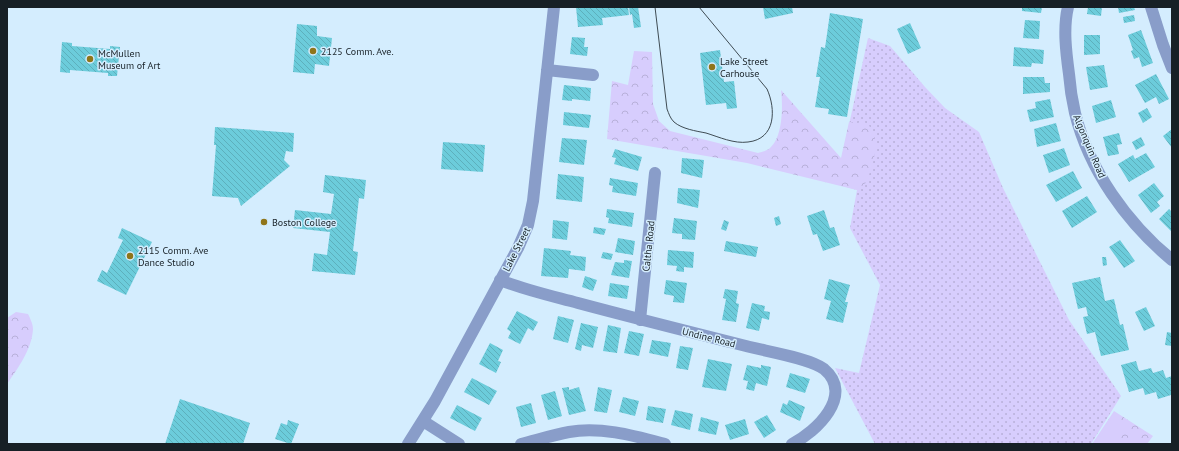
<svg xmlns="http://www.w3.org/2000/svg" width="1179" height="451" font-family="'PT Sans',sans-serif">
<style>
.grass{fill:url(#grass-dots)}
.forest{fill:url(#forest-crowns)}
.pitch{fill:#d7cdfd}
.building{fill:url(#building-back-hatch)}
.lines{fill:none;stroke-linecap:round;stroke-linejoin:round}
.minor{stroke:#899dc9;stroke-width:12}
.tram{stroke:#3f4c54;stroke-width:1}
.poi-dot{fill:#8f751a;stroke:#d4edfe;stroke-width:1.5}
.labels{text-anchor:middle;stroke-width:3;stroke-linejoin:round;paint-order:stroke}
.poi-label{font-size:10px;fill:#172026;stroke:#d4edfe;text-anchor:start}
.street-label{font-size:10px;fill:#172026;stroke:#d4edfe}
</style>
<defs>
<pattern id="grass-dots" width="8" height="8" patternUnits="userSpaceOnUse"><rect width="8" height="8" fill="#d7cdfd"/><path d="M2 2h.1M6 6h.1" fill="none" stroke="#b8b0d9" stroke-width="1.8" stroke-linecap="round"/></pattern>
<pattern id="forest-crowns" width="20" height="18" patternUnits="userSpaceOnUse"><rect width="20" height="18" fill="#d7cdfd"/><path d="M2 6a3 3 0 1 1 6 0M12 15a3 3 0 1 1 6 0" fill="none" stroke="#b8b0d9"/></pattern>
<pattern id="building-back-hatch" width="6" height="6" patternUnits="userSpaceOnUse"><rect width="6" height="6" fill="#6cccdb"/><path d="M-1 5l2 2M0 0l6 6M5-1l2 2" fill="none" stroke="#5dafbc"/></pattern>
</defs>
<rect width="100%" height="100%" fill="#d4edfe"/>
<path class="grass" d="M868,38L890,46L925,87L945,108L979,132L1003,188L1069,320L1121,396L1091,444H875L835,368L859,373L880,285L850,228L857,190L836,184Z"/>
<path class="forest" d="M634,51L652,52L653,104L659,121L670,131L758,153C761,152 767,151 770,148C783,137 783,106 781,90L841,158L849,122L867,123C883,143 873,160 867,182L857,190L747,163L607,139L612,81L628,85Z
M16,312L28,314C30,318 33,324 33,329C32,349 18,368 7,384V318Z
M1114,411L1153,436L1147,444H1092Z"/>
<path class="pitch" d="M1111,420L1126,429L1117,444H1096Z
M1131,433L1146,442L1144,444H1124Z"/>
<path class="building" d="M576,7H628L629,15L602,18L603,25L578,27Z
M629,7H638L641,27L634,28L632,14L630,15Z
M763,7H792L793,13L765,19Z
M1022,7H1042L1041,13L1022,11Z
M1088,7H1102L1101,16L1087,14Z
M1118,7H1134L1135,10L1119,13Z
M830,13L863,19L847,117L828,114L829,109L815,107L820,77H816L821,47L825,48Z
M1134,15L1135,21L1124,23L1123,17Z
M1025,20L1040,21L1039,39L1023,38Z
M910,23L921,48L908,54L897,29Z
M297,24L317,26V36L332,38L329,66L315,64L314,74L293,72Z
M1141,30L1153,63L1142,67L1139,57L1134,59L1131,51L1133,50L1128,35Z
M1084,35H1100V54L1084,55Z
M572,37L585,38L584,47H588L587,56L570,54Z
M62,42L72,43V46L110,49V46L120,47L117,76H108V73L70,70V73L60,72Z
M1014,47L1044,50L1043,64L1032,63L1031,67L1013,66Z
M720,50L724,82L734,81L737,108L727,109L726,103L706,105L700,53Z
M1104,65L1108,87L1090,90L1086,67Z
M1156,74L1169,99L1159,104L1156,97L1145,103L1135,85Z
M1023,77H1044L1045,83H1050V92L1023,94Z
M564,85L591,88L590,101L572,99V101L562,100Z
M1050,99L1054,117L1030,122L1027,110L1036,108L1035,102Z
M1111,100L1116,117L1096,123L1092,106Z
M1147,108L1152,117L1143,123L1138,113Z
M564,112L591,115L589,128L563,125Z
M1056,123L1061,141L1037,147L1034,129Z
M215,127L294,133L293,152L286,151L284,160L290,166L241,206L238,198L212,196L216,145H214Z
M1172,129V148L1163,136Z
M1119,133L1122,144L1117,145L1119,154L1108,156L1103,137Z
M1141,137L1145,145L1136,150L1132,142Z
M562,138L587,140L584,165L559,162Z
M443,142L485,145L483,172L441,169Z
M1064,148L1070,165L1049,173L1043,155Z
M615,149L642,157L638,171L614,164L616,158L612,157Z
M1146,153L1155,167L1129,182L1118,164L1133,155L1135,159Z
M682,158L704,160L702,178L681,173Z
M1073,171L1082,188L1056,202L1046,185Z
M558,174L584,177L582,202L556,199Z
M325,175L366,180L364,199L359,198L353,251L358,252L355,275L312,271L314,253L327,255L330,232L293,228L295,210L331,214L334,194L323,192Z
M610,178L638,183L636,196L612,192L613,186L609,185Z
M1154,183L1164,196L1157,202L1160,206L1151,213L1138,195Z
M678,188L700,190L698,208L677,203Z
M1087,196L1097,212L1072,228L1062,211Z
M607,209L634,213L632,227L608,223L609,218L606,217Z
M1169,209L1172,212V232L1159,219Z
M824,210L830,228L834,227L840,245L823,251L817,234L813,235L807,216Z
M779,216L781,224L776,226L774,218Z
M674,218L697,221L695,240L682,239V234L672,233Z
M553,220L569,222L567,240L552,238Z
M724,220L729,222L726,231L721,229Z
M594,227L606,229L604,235L593,233Z
M122,228L152,242L126,295L97,281L102,270L107,273L123,240L118,238Z
M618,238L635,241L633,255L615,252Z
M1120,240L1135,261L1124,268L1109,247Z
M726,241L758,247L756,257L724,251Z
M544,248L571,251L570,255L586,257L585,271L569,269L568,278L541,276Z
M668,250L694,252L693,268L684,267V272L676,271L677,266L667,265Z
M603,252L613,254L611,260L601,258Z
M1102,257H1106L1107,265L1103,266Z
M624,260L632,261L629,278L611,275L615,262L624,263Z
M585,276L597,280L593,291L582,287Z
M1100,277L1105,301L1114,299L1120,325L1123,324L1129,350L1101,356L1095,332L1087,334L1083,317L1088,316L1086,307L1078,309L1072,283Z
M829,279L850,285L845,302H848L843,323L826,319L831,301L824,299Z
M666,280L687,283L684,303L673,302L674,296L664,294Z
M610,283L629,286L627,299L608,296Z
M725,289L738,291L736,303L739,304L736,322L722,320L726,299L723,298Z
M752,303L765,306L764,311L770,312L769,320L762,318L759,331L746,328Z
M1146,307L1155,326L1144,331L1135,312Z
M517,311L538,322L533,331L528,328L520,344L508,338L511,332L507,329Z
M558,316L574,320L568,343L553,339Z
M581,323L598,327L593,348L582,345L581,351L575,349Z
M608,325L621,328L617,353L603,351Z
M629,331L644,334L639,356L624,353Z
M1167,332L1172,333V346L1165,345Z
M652,340L671,343L668,357L649,353Z
M490,343L503,350L498,361L501,362L496,373L479,364Z
M680,346L693,348L688,370L676,368Z
M708,359L732,364L726,391L702,387Z
M1136,361L1139,371L1151,368L1153,373L1163,370L1166,378L1172,376V398L1171,395L1158,399L1156,392L1145,395L1143,388L1129,392L1121,365Z
M747,365L761,368V365L771,367L767,386L756,383L754,391L746,389L748,381L743,380Z
M790,373L810,379L805,393L786,387Z
M472,378L497,391L489,405L464,392Z
M569,387V390L579,387L586,411L569,415L562,388Z
M598,387L612,390L607,413L594,411Z
M555,391L562,416L548,420L541,395Z
M623,397L639,401L635,416L619,412Z
M180,399L250,423L243,444H165Z
M789,400L805,407L800,421L780,412L783,403L787,405Z
M531,403L536,423L521,427L516,407Z
M457,405L482,418L475,431L450,418Z
M648,406L666,409L663,423L646,420Z
M675,410L693,414L690,430L671,425Z
M767,415L776,430L764,438L754,422Z
M701,417L719,422L716,435L698,431Z
M745,419L749,434L730,440L725,425Z
M288,420L299,424L291,444L275,439L281,423L287,425Z"/>
<g class="lines">
<path class="minor" d="M1068,7C1063,28 1066,52 1069,74C1070,87 1072,100 1075,113C1089,170 1127,223 1172,260
M1151,7L1163,45L1172,68
M547,70L593,75
M500,280C525,290 552,296 578,303C634,318 690,332 746,346C764,351 810,358 824,369C855,395 816,432 792,444
M640,320L655,173
M423,421L459,444
M408,444L435,401L518,248L528,225L533,201L554,7
M521,444C537,440 553,435 569,432C600,426 635,436 665,444"/>
<path class="tram" d="M655,7L667,109C669,114 670,118 674,122C682,129 696,131 706,133C719,137 734,144 748,142C776,139 776,109 767,89L699,7"/>
</g>
<g class="poi-dot">
<circle cx="313" cy="51" r="4"/>
<circle cx="90" cy="59" r="4"/>
<circle cx="712" cy="67" r="4"/>
<circle cx="264" cy="222" r="4"/>
<circle cx="130" cy="256" r="4"/>
</g>
<g class="labels">
<g class="poi-label">
<text x="321" y="55">2125 Comm. Ave.</text>
<text x="98" y="57">McMullen<tspan x="98" dy="12">Museum of Art</tspan></text>
<text x="720" y="65">Lake Street<tspan x="720" dy="12">Carhouse</tspan></text>
<text x="272" y="226">Boston College</text>
<text x="138" y="254">2115 Comm. Ave<tspan x="138" dy="12">Dance Studio</tspan></text>
</g>
<g class="street-label">
<text transform="translate(1090 146) rotate(67)" y="4">Algonquin Road</text>
<text transform="translate(648 246) rotate(-84)" y="4">Caltha Road</text>
<text transform="translate(516 249) rotate(-63)" y="4">Lake Street</text>
<text transform="translate(709 337) rotate(14)" y="4">Undine Road</text>
</g>
</g>
<rect width="1179" height="451" fill="none" stroke="#172026" stroke-width="16"/>
</svg>
